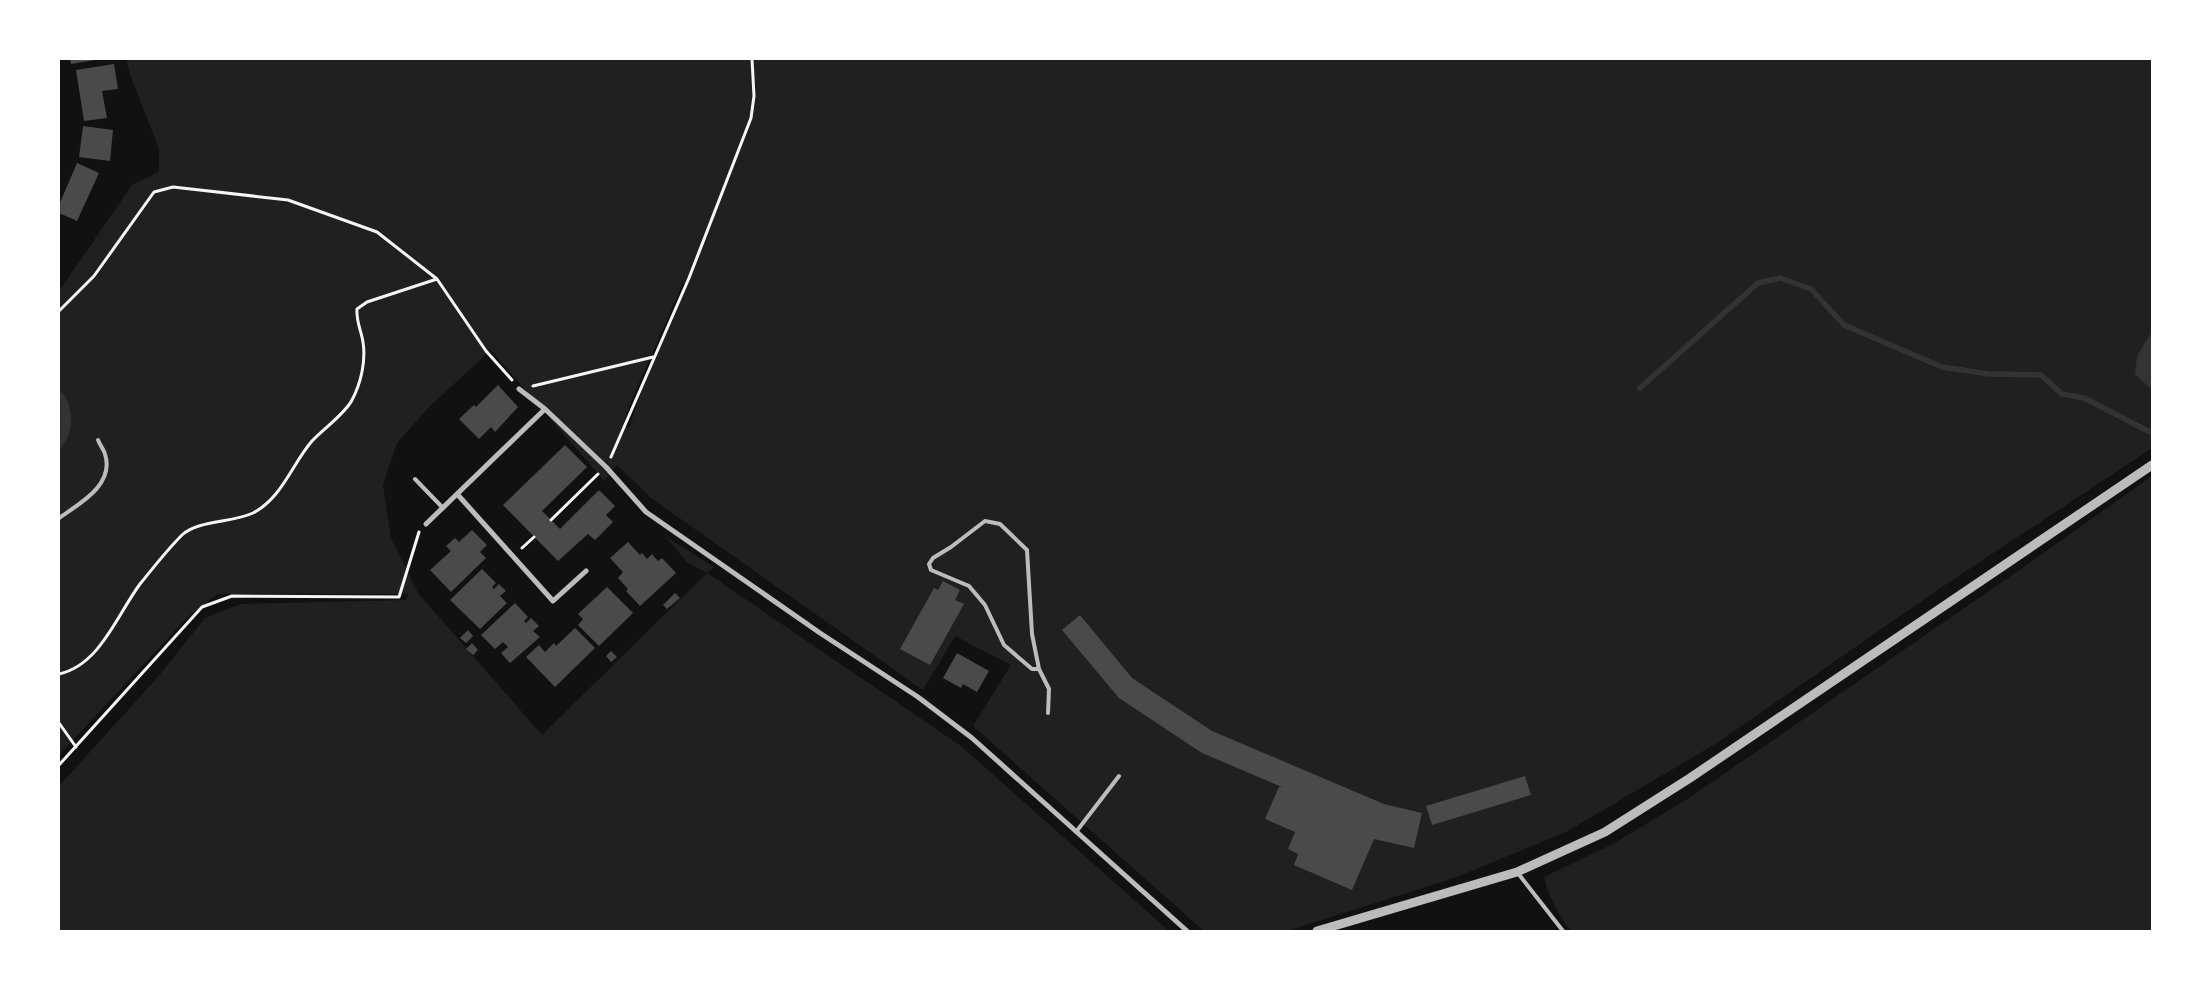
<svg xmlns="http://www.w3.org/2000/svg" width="2211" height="990" font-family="Signika,sans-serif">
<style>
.green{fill:#202020;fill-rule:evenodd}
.water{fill:#333}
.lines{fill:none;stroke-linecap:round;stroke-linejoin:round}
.stream{stroke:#333;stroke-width:5.5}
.building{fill:#4a4a4a}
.path{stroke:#f5f5f5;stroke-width:3}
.service{stroke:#bcbcbc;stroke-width:4}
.minor{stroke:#bcbcbc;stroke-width:5}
.tertiary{stroke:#bcbcbc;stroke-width:9}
</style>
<rect width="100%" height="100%" fill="#111"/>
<path class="green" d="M126,59H2152V448L1936,591L1717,743L1566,832L1454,878L1287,931H1204L973,726L1011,665L955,636L923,690L651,498L617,465L604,481L491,350L430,406L397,443L383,485L391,538L418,593L542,735L707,573L687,562L666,537L714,567L707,573L961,746L1169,931H59V786L157,678L205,618L241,604L406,600L408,594H217L186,619L59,755V289L62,287L132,185L159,172V149L130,74ZM683,283L686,285L653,357L629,428L623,423L630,404Z
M2152,476V931H1571C1558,915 1549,898 1544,877L1615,843L1692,796L2031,562Z"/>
<path class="water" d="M2152,331V390L2135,374L2137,356Z
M59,390C70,398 73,417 70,430C69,438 62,445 59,451Z"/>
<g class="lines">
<path class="stream" d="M1640,388L1758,283L1780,278L1811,289L1844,325L1942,367L1989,374L2041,375L2062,394L2084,398L2152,433"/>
</g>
<path class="building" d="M70,59H95V60L71,64Z
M114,64L118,89L102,91L107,118L84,121L76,70Z
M83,126L113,130L110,161L79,157Z
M77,163L99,173L77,221L59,213V205Z
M498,385L518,407L495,432L491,427L479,439L459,419L474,405L476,407Z
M565,445L587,467L542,511L560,529L599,490L615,506L606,515L613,522L595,540L588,534L558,561L503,505Z
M472,530L487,545L480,552L486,558L451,592L430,570L451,551L446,546L455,538L459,542Z
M628,542L640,555L642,553L647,559L652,554L658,561L662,558L676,573L640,606L626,591L628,589L618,578L623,572L610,558Z
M482,569L496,583L492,587L494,589L499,584L506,591L500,596L507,603L480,629L450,600Z
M943,581L960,590L955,600L964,604L930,665L900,649L934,588L938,590Z
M607,587L633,613L599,646L578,625L583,619L578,614Z
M675,593L680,598L667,609L663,605Z
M515,603L528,617L524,621L526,623L531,618L539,626L533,631L540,637L510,663L501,653L508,647L503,642L495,649L481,635Z
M1080,615L1132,678L1212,731L1384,804L1422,813L1414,848L1374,839L1352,890L1294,865L1298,854L1288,849L1295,832L1265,819L1279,787H1282L1202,753L1119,698L1062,630Z
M575,628L595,648L555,687L526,657L539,645L545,652L554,643L556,646Z
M468,630L473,636L466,643L460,638Z
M472,643L478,650L473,655L466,649Z
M611,651L617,657L611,662L606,656Z
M957,653L989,671L977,692L963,684L961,688L943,678Z
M1525,776L1531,795L1432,825L1426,806Z"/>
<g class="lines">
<path class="path" d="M59,311L94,276L154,192L173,187L288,200L377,232L437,279L486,351L512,380
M533,386L653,357
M611,457L689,278L751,118L754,96L752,59
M551,520L598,474
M522,548L534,537
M59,674C100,665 117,615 140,584C153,568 167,550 182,535C198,520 232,523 253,513C282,498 292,464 312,441C323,429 345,414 352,400C361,383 366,361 363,342C361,330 356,321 357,309L367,302L437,279
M59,723L76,747
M59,765L202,607L232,596L399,597L419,532"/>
<path class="service" d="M415,479L443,508
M59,518C79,504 115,485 105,454C104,450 100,445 98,440
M1039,669H1032L1004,645L985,605L969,586L931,570L929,564L933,558L951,547L985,521L1000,524L1027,550L1032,634L1039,669L1049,689L1048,713
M1076,832L1119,776
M1517,872L1563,931"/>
<path class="minor" d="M519,389L545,409L606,467L646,512L820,633L918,697L972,738L1187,931
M458,495L553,601L586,571
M426,524L545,409"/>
<path class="tertiary" d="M1317,931L1517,872L1605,832L1690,778L2152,465"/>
</g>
<rect width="2211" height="990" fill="none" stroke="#ffffff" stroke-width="120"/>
</svg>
